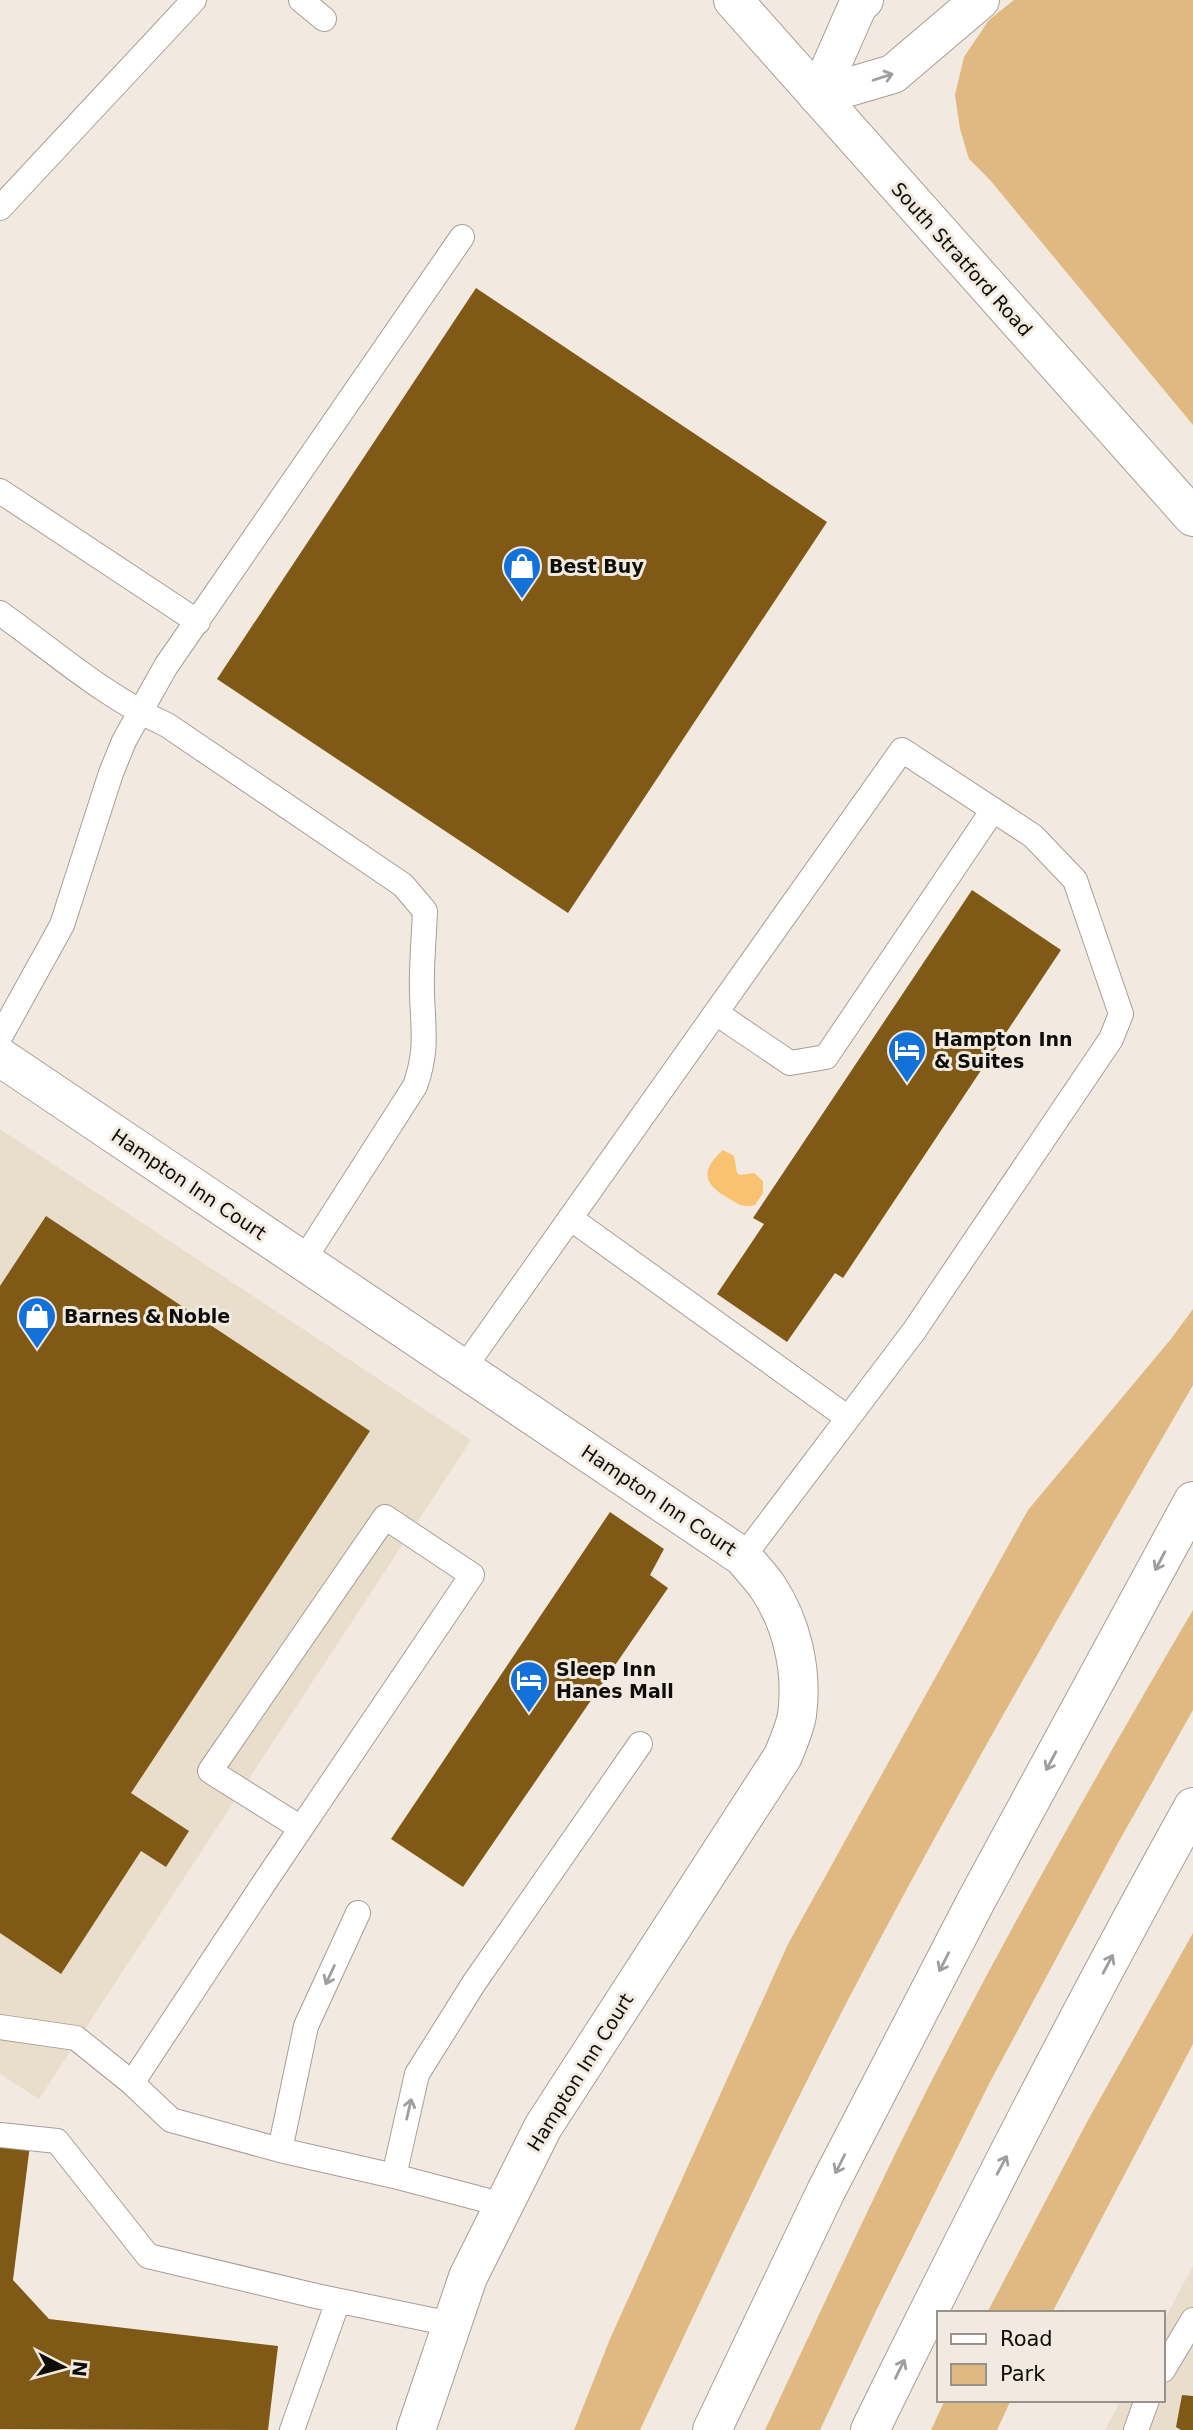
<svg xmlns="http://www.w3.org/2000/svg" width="1193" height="2430" font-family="'DejaVu Sans',sans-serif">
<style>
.built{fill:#e9ddcc}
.green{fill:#e0b881}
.water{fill:#f9c270}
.building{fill:#815916}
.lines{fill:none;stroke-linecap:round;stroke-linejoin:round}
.service-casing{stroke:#a69e95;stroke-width:26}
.minor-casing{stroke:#a69e95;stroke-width:40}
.primary-casing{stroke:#a69e95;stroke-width:40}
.motorway-casing{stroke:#a69e95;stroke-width:40}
.service{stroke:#fff;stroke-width:24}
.minor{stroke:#fff;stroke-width:38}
.primary{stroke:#fff;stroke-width:38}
.motorway{stroke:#fff;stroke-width:38}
.oneway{stroke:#9f9e9d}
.labels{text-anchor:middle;stroke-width:6;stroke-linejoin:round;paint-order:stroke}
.street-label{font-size:19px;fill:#0f0d09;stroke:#f2eae0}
.poi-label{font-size:19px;font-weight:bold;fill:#0f0d09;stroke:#f2eae0;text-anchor:start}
</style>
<rect width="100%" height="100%" fill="#f2eae0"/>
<path class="built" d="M0,1129L471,1440L39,2099L0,2074Z
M1193,2266V2430H1105L1121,2400H1163V2322Z"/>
<path class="green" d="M1014,0H1193V425L990,180L969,159L960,129L955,95L964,57L989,20Z
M1193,1309V1385C1076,1587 958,1789 850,1996C776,2139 708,2285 640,2430H574L610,2339L788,1944L1028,1510L1171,1339Z
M1193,1610V1710L1118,1843L989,2084L877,2309L820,2430H765C809,2336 853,2241 898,2148C988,1965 1090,1786 1193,1610Z
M1193,1933V2044L1052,2313H987L1087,2122Z
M945,2400H1011L997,2430H931Z"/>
<path class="water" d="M723,1150L734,1156L737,1173L740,1175L754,1173L763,1181V1193L755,1205C743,1208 738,1204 728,1198C702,1183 701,1170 723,1150Z"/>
<path class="building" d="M476,288L827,522L568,913L217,679Z
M972,890L1061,950L843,1278L835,1273L787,1342L717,1294L764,1224L753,1218Z
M46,1216L370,1431L131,1793L189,1831L166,1867L141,1851L61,1974L0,1933V1286Z
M610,1512L664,1549L650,1575L668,1588L463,1887L391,1839Z
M0,2142L30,2145L13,2280L49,2319L278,2346L268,2430L0,2429Z
M1182,2395L1193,2396V2430H1181L1176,2427Z"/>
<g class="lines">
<defs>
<path id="service" d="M301,0L324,19
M0,208L194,0
M0,491L198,622
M0,613C55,652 105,697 167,725L403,885L425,911C424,938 421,966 422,993C423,1029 428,1050 415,1086L303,1261
M716,1013L790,1063L826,1057L993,810
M0,1037L62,925L111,773L124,741L166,666L462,237
M570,1218L848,1418
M464,1368L902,750L1033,836L1075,880L1121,1014L1111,1039L914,1331L743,1557
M0,2027L76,2038L132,2083L171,2120L280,2150L394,2176L504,2205
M132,2083L266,1880L472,1575L385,1517L210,1771L301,1828
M0,2135L57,2141L148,2256L316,2296L451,2324
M280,2150L306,2026L358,1913
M394,2176L417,2074L474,1983L640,1744
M1163,2370L1193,2320
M292,2430L338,2301
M1136,2430L1147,2400"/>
<path id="minor" d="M0,1057L743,1557C751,1567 760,1576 767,1586C792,1623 803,1671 797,1715C795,1728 788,1743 783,1756L543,2127L468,2277L416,2430"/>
<path id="primary" d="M733,0L1193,517"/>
<path id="motorway" d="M818,96L893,74L980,0
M818,96L858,5L864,0
M712,2430L826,2191L976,1901L1193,1501
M870,2430C973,2220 1079,2012 1193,1807"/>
</defs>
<use href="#service" class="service-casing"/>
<use href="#minor" class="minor-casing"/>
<use href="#primary" class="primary-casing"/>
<use href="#motorway" class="motorway-casing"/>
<use href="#service" class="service"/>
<use href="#minor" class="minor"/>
<use href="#primary" class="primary"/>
<use href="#motorway" class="motorway"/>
</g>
<defs><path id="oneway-shaft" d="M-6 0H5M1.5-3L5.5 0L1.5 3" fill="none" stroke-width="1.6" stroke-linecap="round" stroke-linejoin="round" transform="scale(1.75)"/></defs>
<g class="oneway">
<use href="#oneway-shaft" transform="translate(883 77) rotate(-18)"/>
<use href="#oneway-shaft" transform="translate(1160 1561) rotate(118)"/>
<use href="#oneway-shaft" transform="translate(1051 1761) rotate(118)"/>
<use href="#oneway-shaft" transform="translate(944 1962) rotate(117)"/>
<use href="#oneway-shaft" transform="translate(1108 1964) rotate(-62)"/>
<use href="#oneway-shaft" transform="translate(330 1975) rotate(115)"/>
<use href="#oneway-shaft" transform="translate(409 2109) rotate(-77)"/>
<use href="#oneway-shaft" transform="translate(840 2164) rotate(117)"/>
<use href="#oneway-shaft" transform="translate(1002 2165) rotate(-62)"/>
<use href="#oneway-shaft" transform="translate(900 2369) rotate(-64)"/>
</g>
<defs>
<symbol id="shop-pin" viewBox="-11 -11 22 30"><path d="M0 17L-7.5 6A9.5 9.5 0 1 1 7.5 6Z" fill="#1372da" stroke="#f2eae0"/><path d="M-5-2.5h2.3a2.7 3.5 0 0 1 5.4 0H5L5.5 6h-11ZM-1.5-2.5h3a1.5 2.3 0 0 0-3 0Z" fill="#fff"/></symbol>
<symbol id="hotel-pin" viewBox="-11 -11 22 30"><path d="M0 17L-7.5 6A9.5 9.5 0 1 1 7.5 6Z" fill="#1372da" stroke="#f2eae0"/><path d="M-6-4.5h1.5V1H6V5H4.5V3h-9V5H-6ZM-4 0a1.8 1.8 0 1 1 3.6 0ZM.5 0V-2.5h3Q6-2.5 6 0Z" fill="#fff"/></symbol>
</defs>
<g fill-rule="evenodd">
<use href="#shop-pin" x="500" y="544" width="44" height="60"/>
<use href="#hotel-pin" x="885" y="1028" width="44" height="60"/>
<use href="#shop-pin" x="15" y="1294" width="44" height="60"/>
<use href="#hotel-pin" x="507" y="1658" width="44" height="60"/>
</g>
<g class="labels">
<g class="street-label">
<text transform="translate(962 259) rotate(48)" y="7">South Stratford Road</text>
<text transform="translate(189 1184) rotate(34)" y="7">Hampton Inn Court</text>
<text transform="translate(659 1500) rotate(34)" y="7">Hampton Inn Court</text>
<text transform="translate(580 2072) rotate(-58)" y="7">Hampton Inn Court</text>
</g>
<g class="poi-label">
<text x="549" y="573">Best Buy</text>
<text x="934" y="1046">Hampton Inn<tspan x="934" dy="22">&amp; Suites</tspan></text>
<text x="64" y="1323">Barnes &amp; Noble</text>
<text x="556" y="1676">Sleep Inn<tspan x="556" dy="22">Hanes Mall</tspan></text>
</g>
</g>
<rect x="937" y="2311" width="228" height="91" fill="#f2eae0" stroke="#97928a" stroke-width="2"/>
<rect x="951" y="2334" width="35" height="10" fill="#ffffff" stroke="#97928a" stroke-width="2"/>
<text x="1000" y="2346" font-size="21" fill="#0f0d09">Road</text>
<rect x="951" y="2364" width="35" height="21" fill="#e0b881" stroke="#97928a" stroke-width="2"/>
<text x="1000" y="2381" font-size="21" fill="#0f0d09">Park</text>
<g transform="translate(63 2367) rotate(96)" stroke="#f2eae0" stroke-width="5" paint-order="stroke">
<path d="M0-5L12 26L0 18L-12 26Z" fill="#0f0d09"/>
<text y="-10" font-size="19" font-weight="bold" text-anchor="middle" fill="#0f0d09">N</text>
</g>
</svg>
